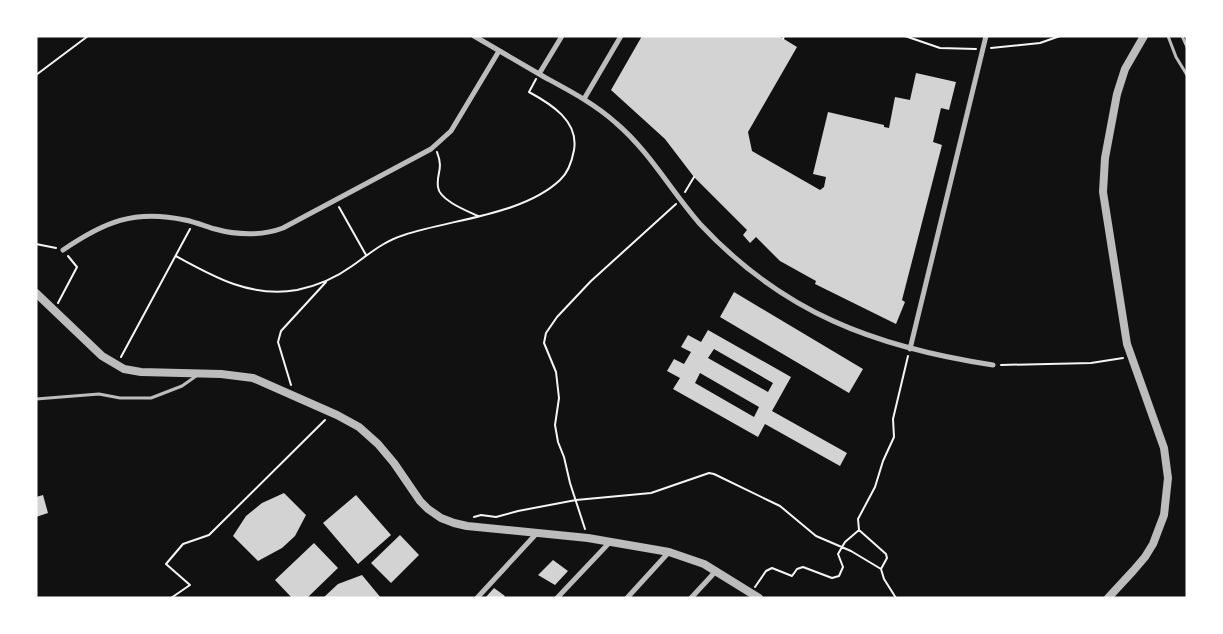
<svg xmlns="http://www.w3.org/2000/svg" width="1223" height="634" font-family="Karla,sans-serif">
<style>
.building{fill:#d3d3d3;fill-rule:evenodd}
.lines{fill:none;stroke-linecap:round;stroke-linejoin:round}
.path{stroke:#f5f5f5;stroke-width:2}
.service{stroke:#bcbcbc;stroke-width:3}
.minor{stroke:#bcbcbc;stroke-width:5}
.tertiary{stroke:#bcbcbc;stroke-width:8}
</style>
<rect width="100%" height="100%" fill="#111"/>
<path class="building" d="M642,36H779L797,47L748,132L752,151L820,190L824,187L826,177L813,174L828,112L884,125V127L889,128L895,97L910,100L916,73L956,82L949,110L941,108L933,142L942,145L902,300L905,302L896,324L815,284L816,281L780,261L756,237L750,243L743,235L747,230L694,177L665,139L611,90Z
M734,292L863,369L849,393L720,317Z
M708,330L791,377L772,411L847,453L840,466L765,424L758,437L673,389L680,378L667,371L674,359L684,364L691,352L681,347L688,335L701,342ZM714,349L773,383L768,392L708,358ZM700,373L759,407L754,417L695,383Z
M284,493L306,515L295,536L282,548L258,561L233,536L246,516L262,503Z
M43,495L48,513L36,517V497Z
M356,495L391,535L358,564L323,523Z
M400,535L419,555L391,583L371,563Z
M314,543L338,568L307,598H292L275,580Z
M553,560L568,571L555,585L538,575Z
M362,575L381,598H323L338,584Z
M494,588L505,596L503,598L486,597Z"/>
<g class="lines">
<path class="path" d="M905,36L940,48L976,49
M783,39L784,36
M991,48L1040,43L1060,36
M36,75L88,36
M437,152C444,170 436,173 438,187C439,200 467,211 478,216
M685,192L694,177
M339,207L366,255
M36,244L56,248
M176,256C214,277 251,298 297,290C316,286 337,277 352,266C369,254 384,241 404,235C452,219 523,215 560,180C569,172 572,161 574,150C579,121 551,104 529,92L536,79
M58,303L77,267L68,256
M121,357L190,229
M1001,365L1091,363L1123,358
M291,385L278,342L281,331L326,282
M474,517L481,515L496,517L518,511L576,500L651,493L709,473L714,474L780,506L816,536L851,551L881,569
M585,529L570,483L564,457L558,442L555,425L559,398L556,372L544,343L546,333L557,317L591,281L676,204
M859,530L858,519L875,487L883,461L894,437L893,419L908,356
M859,530L886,554L887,558L881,569L884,579L896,598
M755,587L766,571L772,568L792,576L797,569L803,567L832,578L839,576L843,567L838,554L845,542L859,530
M171,598L190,585L166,564L183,544L209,535L325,420"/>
<path class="service" d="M1168,36L1176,57L1187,75
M1182,36L1187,47
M36,399L99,394L120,398H151L182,386L199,374"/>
<path class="minor" d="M474,36C498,50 522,64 546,78C570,91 595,104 616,123C650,152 671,191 700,224C783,313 875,347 993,365
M539,74L562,36
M584,99L621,36
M63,250C104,222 134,209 185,220C195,222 205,226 215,229C236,235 262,236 283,228L431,149L451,131L499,51
M910,349L986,36
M477,598L537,533
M557,598L610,542
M627,598L669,552
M691,598L716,571"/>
<path class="tertiary" d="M36,293L102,356L124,369L141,372L221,374L253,378L337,415L359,427L378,444L394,463L420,501L428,509L441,518L454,523L467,526L588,538L669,552L704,564L759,598
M1108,598L1133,571L1145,557L1153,544L1164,515L1168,478L1164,448L1127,344L1103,192L1105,158L1117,94L1125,69L1144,36"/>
</g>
<rect width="1223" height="634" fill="none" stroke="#ffffff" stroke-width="75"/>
</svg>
